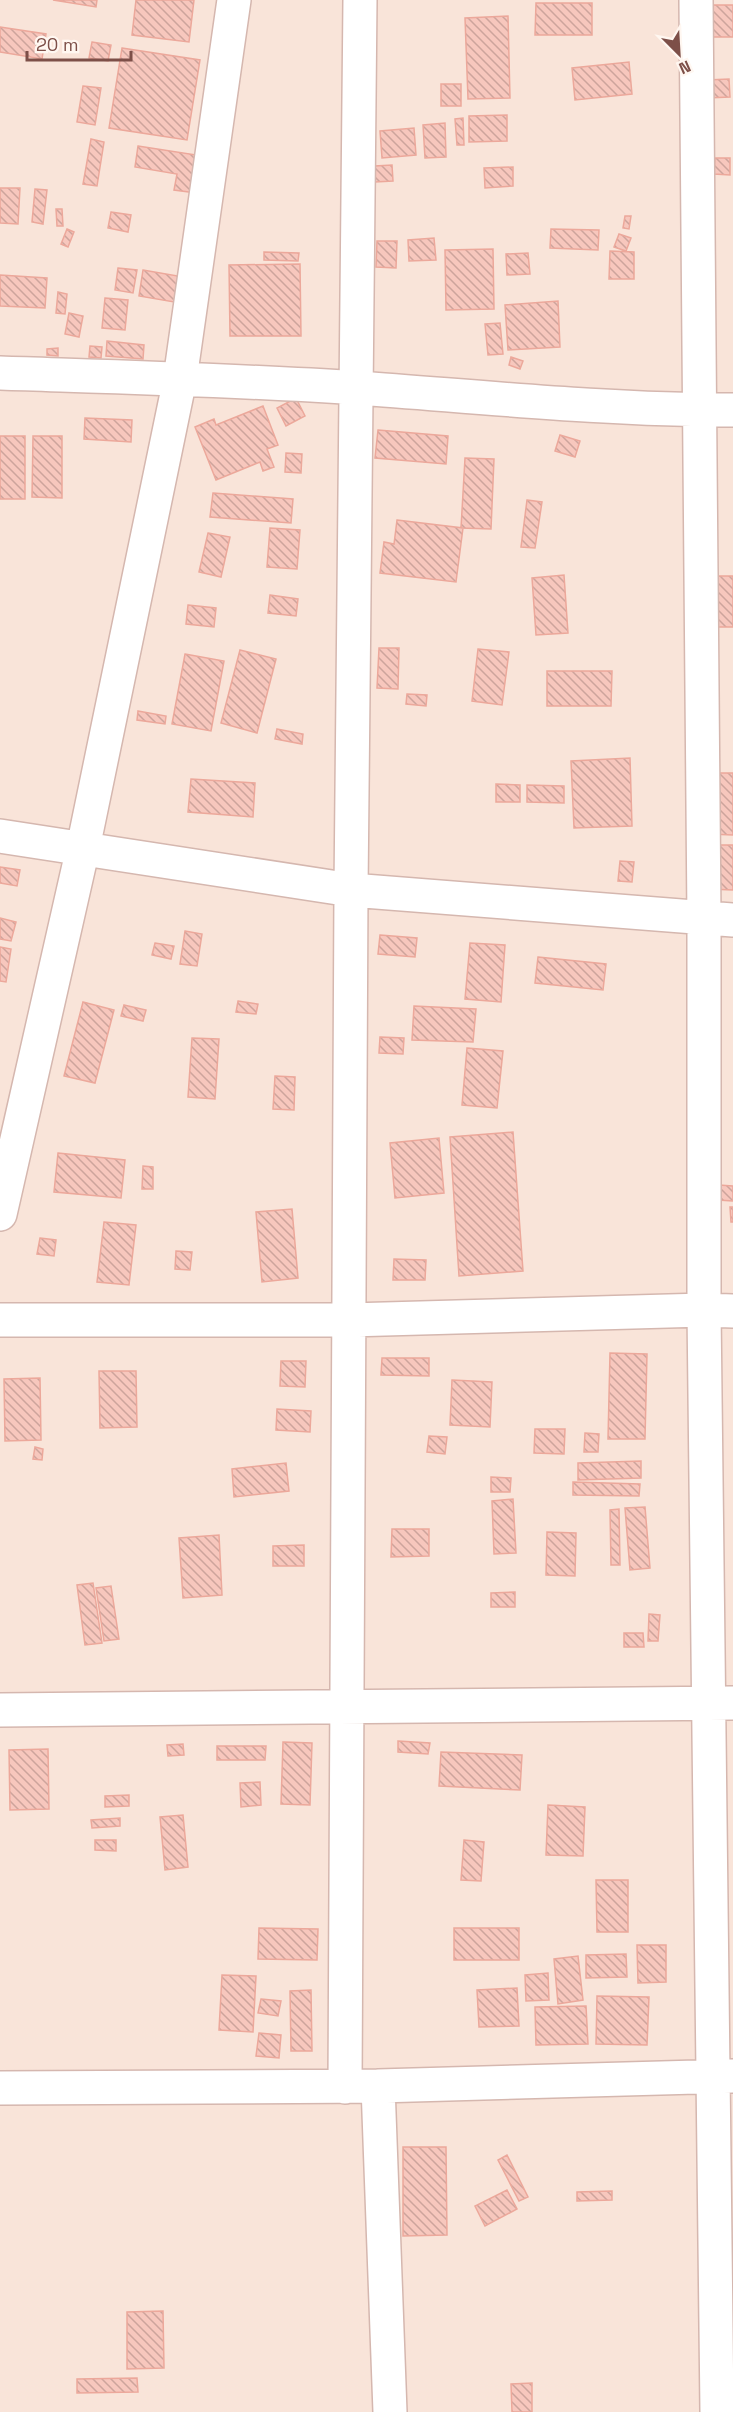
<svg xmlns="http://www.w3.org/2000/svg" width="733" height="2412" font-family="'Space Grotesk',sans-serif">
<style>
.residential{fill:#f9e4d9}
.building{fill:url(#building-back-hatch);stroke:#eca89b;stroke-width:1.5}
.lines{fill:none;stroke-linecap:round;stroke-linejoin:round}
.minor-casing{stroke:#d5b7af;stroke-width:36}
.minor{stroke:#fff;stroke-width:33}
</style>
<defs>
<pattern id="building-back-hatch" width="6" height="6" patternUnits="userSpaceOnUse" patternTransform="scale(1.5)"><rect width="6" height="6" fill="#f7c7bd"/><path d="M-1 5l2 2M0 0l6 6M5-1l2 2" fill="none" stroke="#cda49c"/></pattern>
</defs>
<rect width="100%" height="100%" fill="#fff1e9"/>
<path class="residential" d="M0,0H733V2412H0Z"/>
<path class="building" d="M53,0H97L96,7Z
M136,0H194L189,42L132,35Z
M536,3H592V35H535Z
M706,5H733V37H706Z
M508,16L510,98L468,99L465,18Z
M0,27L46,34L42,59L0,52Z
M92,42L111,45L108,61L89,58Z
M122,48L200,60L187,140L109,128Z
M629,62L632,94L575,100L572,68Z
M729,79L730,97L707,98V80Z
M441,84H461V106H441Z
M83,86L101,88L95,125L77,122Z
M507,115V141L469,142V116Z
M463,118L464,145H457L455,119Z
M445,123L446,157L425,158L423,125Z
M414,128L416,155L382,158L380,131Z
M91,139L104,142L97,186L83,184Z
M138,146L203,156L196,193L174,190L177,174L135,167Z
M715,158H730V175L714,174Z
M392,165L393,181L375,182V166Z
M513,167V186L485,188L484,168Z
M0,188H20L18,224L0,223Z
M35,189L47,190L43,224L32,222Z
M56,209H62L63,226H57Z
M111,212L131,215L128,232L108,228Z
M625,216H631L629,229L623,228Z
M67,229L74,232L68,247L61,244Z
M551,229L599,230L598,250L550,248Z
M619,234L631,238L626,251L614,247Z
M434,238L436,260L409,261L408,240Z
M377,241H397L396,268L376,267Z
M493,249L494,309L446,310L445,250Z
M610,251L634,252V279H609Z
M264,252L299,253L298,261L264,260Z
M528,253L530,274L507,275L506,254Z
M300,264L301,336H230L229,265Z
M118,268L137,270L133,293L115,290Z
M143,270L178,276L174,302L139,296Z
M0,275L47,278L45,308L0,306Z
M58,292L67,294L65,314L56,313Z
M105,298L128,300L125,330L102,328Z
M558,301L560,347L508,350L505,305Z
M69,313L83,316L79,337L65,334Z
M500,323L503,354L488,355L485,324Z
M107,341L144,345L143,359L106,356Z
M90,346L102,347L101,358L89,357Z
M58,348V356L47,355V349Z
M511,357L523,361L520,369L509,365Z
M296,398L305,416L286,426L277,408Z
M263,406L278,445L267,449L274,467L263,471L260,462L216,480L195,427L214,419L216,425Z
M85,418L132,420L131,442L84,439Z
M378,430L448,436L446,464L375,458Z
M560,435L580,441L575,457L555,451Z
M0,436H25V499H0Z
M33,436H62V498L32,497Z
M286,453L302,454L301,473L285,472Z
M465,458L494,459L491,529L461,528Z
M213,493L293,499L291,523L210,517Z
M527,500L542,502L535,548L521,547Z
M397,520L463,528L456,582L380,573L384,542L394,544Z
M270,528L300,530L297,569L267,567Z
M208,533L230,537L221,577L199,572Z
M564,575L568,633L536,635L532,578Z
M713,576H733V627H713Z
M270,595L298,599L296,616L268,613Z
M188,605L216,608L214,627L186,624Z
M379,648H399L398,689L377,688Z
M478,649L509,652L502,705L472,701Z
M240,650L276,659L257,733L221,723Z
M185,654L224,661L211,731L172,724Z
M547,671H612L611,706H547Z
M407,694L427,695L426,706L406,704Z
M138,711L166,716L165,724L137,720Z
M277,729L303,734L302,744L275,739Z
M630,758L632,826L574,828L571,761Z
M712,773H733V835L710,834Z
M191,779L255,783L253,817L188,812Z
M496,784L520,785V802H496Z
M527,785L564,786V803L527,802Z
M711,845H733V890L710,889Z
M620,861L634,862L632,882L618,881Z
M0,867L20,870L17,886L0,883Z
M0,918L16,922L11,941L0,939Z
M185,931L202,934L197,966L180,964Z
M380,935L417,938L415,957L378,954Z
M155,943L174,946L171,959L152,955Z
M470,943L505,945L501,1002L465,999Z
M0,947L11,949L6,982L0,981Z
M538,957L606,964L603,990L535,983Z
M238,1001L258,1004L256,1014L236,1012Z
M83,1002L114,1010L95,1083L64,1076Z
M124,1005L146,1010L143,1021L121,1016Z
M414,1006L476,1009L473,1042L412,1040Z
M380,1037L404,1038L403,1054L379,1053Z
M192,1038L219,1039L215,1099L188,1097Z
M467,1048L503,1051L497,1108L462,1105Z
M275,1076L295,1077L294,1110L273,1109Z
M513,1132L523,1271L459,1276L450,1137Z
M439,1138L444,1193L395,1198L390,1143Z
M58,1153L125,1160L121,1198L54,1192Z
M143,1166L153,1167V1189H142Z
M719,1185L733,1186V1201L718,1200Z
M730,1207H733V1222H731Z
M292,1209L298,1278L262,1282L256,1212Z
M104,1222L136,1225L129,1285L97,1282Z
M40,1238L56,1240L54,1256L37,1254Z
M176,1251L192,1252L190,1270L175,1269Z
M394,1259L426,1260L425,1280H393Z
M610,1353L647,1354L645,1439H608Z
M382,1358H429V1376L381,1375Z
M281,1361H306L305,1387L280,1386Z
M99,1371H136L137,1427L100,1428Z
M40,1378L41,1440L5,1441L4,1379Z
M452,1380L492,1382L490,1427L450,1425Z
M277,1409L311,1411L310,1432L276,1430Z
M535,1429H565L564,1454L534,1453Z
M585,1433L599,1434L598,1452H584Z
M429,1436L447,1437L445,1454L427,1452Z
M35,1447L43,1449L42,1460L33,1459Z
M641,1461V1478L578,1480V1463Z
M286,1463L289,1491L234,1497L232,1469Z
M491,1477L511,1478L510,1492H491Z
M573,1482L640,1484L639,1496L573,1495Z
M513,1499L516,1553L494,1554L492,1501Z
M645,1507L650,1568L630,1570L625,1508Z
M619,1509L620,1565H611L610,1510Z
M392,1529H429V1556L391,1557Z
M547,1532L576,1533L575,1576L546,1575Z
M219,1535L222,1595L183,1598L179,1538Z
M304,1545V1566H273V1546Z
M93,1583L102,1643L85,1645L77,1585Z
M111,1586L119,1639L104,1641L96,1588Z
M515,1592V1607H491V1593Z
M649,1614L660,1615L658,1641H648Z
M624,1633H643L644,1647H624Z
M398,1741L430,1743L428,1754L398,1752Z
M283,1742L312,1743L310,1805L281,1804Z
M183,1744L184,1755L168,1756L167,1745Z
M217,1746H266L265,1760H217Z
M48,1749L49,1809L10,1810L9,1750Z
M441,1752L522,1755L520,1790L439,1786Z
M260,1782L261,1805L241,1807L240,1783Z
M129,1795V1806L105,1807V1796Z
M548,1805L585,1807L583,1856L546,1855Z
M183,1815L188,1867L165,1870L160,1817Z
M120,1818V1826L92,1828L91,1820Z
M95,1840H116V1851L95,1850Z
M464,1840L484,1842L481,1881L461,1880Z
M596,1880H628V1932H597Z
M259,1928L318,1929L317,1960L258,1959Z
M454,1928H519V1960H454Z
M637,1945H666V1982L638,1983Z
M626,1954L627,1977L586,1978V1955Z
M578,1956L583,2000L558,2004L554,1959Z
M548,1973L549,2000L526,2001L525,1975Z
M222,1975L256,1976L253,2032L219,2030Z
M517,1988L519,2026L479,2027L477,1990Z
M311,1990L312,2051H291L290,1991Z
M597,1996L649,1997L647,2045L596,2044Z
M261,1999L281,2001L278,2016L258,2013Z
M586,2006L588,2044L536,2045L535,2007Z
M259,2033L281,2035L279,2058L256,2056Z
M403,2147H446L447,2235L403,2236Z
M507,2155L528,2197L519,2201L498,2160Z
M507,2190L517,2209L485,2226L475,2206Z
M612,2191V2200L577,2201V2192Z
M163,2311L164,2368L127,2369V2312Z
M137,2378L138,2392L77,2393V2379Z
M532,2383V2412H512L511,2384Z"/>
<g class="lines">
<defs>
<path id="minor" d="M696,0L704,919V1310L717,2412
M0,373C119,377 239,380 358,388C483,397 608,410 733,410
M0,836L351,890L733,920
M0,1214L83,848L180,379L234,0
M0,1320H349L704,1310L733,1311
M0,1710L733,1703
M378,2086L390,2412
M345,2087L351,890L360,0
M0,2088L378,2086L733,2076"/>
</defs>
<use href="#minor" class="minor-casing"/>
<use href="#minor" class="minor"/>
</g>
<g transform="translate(679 54) rotate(156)" stroke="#fff7f1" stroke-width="4.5" paint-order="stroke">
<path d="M0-4.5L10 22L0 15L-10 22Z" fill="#7d4f48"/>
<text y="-9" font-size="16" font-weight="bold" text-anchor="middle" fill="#7d4f48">N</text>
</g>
<path d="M27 51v9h104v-9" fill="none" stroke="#7d4f48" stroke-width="3"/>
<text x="36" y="51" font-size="18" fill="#7d4f48" stroke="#fff7f1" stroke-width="4.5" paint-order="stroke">20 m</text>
</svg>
